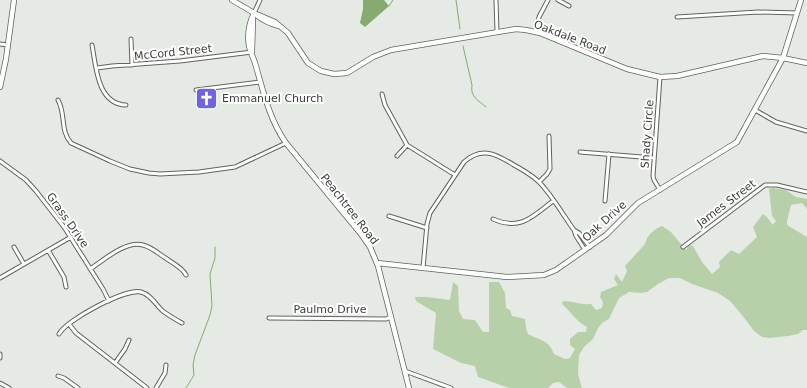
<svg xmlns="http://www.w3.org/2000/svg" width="807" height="388" font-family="'DejaVu Sans',sans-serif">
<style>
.green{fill:#b8d0a9}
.water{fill:#86aa6f}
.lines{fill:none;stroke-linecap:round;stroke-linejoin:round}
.stream{stroke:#86aa6f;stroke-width:1}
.street-casing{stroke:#60635e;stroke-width:5}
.secondary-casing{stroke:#60635e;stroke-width:6}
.street{stroke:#fff;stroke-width:3}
.secondary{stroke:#fff;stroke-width:4.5}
.labels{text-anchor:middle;stroke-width:4;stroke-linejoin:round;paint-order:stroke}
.street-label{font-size:11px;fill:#3c3e3b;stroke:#fff}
.poi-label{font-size:11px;fill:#3c3e3b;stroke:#fff;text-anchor:start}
</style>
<rect width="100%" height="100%" fill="#e6eae4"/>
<path class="green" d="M773,188L786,190L796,197L807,199V209L802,203L791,205L787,221V225L807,237V330H803L798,334L788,336L769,338L762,337L754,331L742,315L730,301L718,293L692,284L680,278H669L658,284L647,292L641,293L629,292L619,298L609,319L602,323L598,328L593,339L584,347L579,355L578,374L582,388H567L559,382L553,383L548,388H509L478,377L475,366L461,363L433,349L436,313L416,301L415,297H427L450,300L453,282L458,286L459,311L463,319L475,320L483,332H489V282H499L505,293L506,308L510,310L512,316L525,319L526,328L528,334C541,341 548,339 554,354L565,359L570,358L575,349L570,345V339L578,332H586L587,327C577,322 571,312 562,304L563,301C573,301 581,305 591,304L596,310L602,308L603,302L600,297L601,292L618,285L614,279L616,274L622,282L627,271L625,266L645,244C647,235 654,229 662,226L671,232L686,250L689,245L693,246L702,262L712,274L720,267L719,262L731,250L739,254L757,237L753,227L763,214L767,217L773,225L776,221L772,216L769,189Z"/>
<path class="water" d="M363,0H384L389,6L365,27L360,23L363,9Z"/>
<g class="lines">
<path class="stream" d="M456,0L460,29
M389,6L393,0
M463,46L472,85C470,97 478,100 486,107
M186,388L194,375L193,365L195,355L210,315L212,306L210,274L215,258V247"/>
<defs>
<path id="street" d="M496,0L497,32
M558,0L569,6
M254,13L260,0
M677,17L758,12L797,13
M536,32L539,17L548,0
M131,39L132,65
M0,44L8,45
M92,45C96,66 97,104 126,105
M97,68L112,66L180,61L252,52
M660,77L653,176L654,180L660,190
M196,90L260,82
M382,94L385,105L407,145L455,175
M58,100C66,114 60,131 71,143L110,161L130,169L149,173L160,174L199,172L235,167L286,143
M755,110L776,122L807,131
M580,152L654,158
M397,156L407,145
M0,161L26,180L36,191L64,227L103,289L109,301
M539,182L547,174L550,169L549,136
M605,201L609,154
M389,216L427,228
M493,219C521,231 532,217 553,201
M14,247L24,264
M683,247L765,185H777L807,192
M48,250L64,277L66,287
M585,250L576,236L574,230L579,233L590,247
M423,268L427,224L430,213L464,162C482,146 496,154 514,165C523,170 532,175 539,182C552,195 563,215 574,230
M90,269C104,260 126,240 143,245C151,247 158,253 164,257C172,263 182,267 186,275
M0,278L71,237
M269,318L386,319L391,317
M69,324L76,333L147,388
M59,334C66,320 126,288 141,292C152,295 156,306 164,312C170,316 176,320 182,323
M0,354V358
M115,363L125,349L129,340
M405,371L451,388
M58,376L64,378L78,388
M0,383L9,388
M156,388L165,373L166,365"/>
<path id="secondary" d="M232,0L254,13L275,22L288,33L308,63L321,71L334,74L347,73L373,57L391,50L516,29L526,30L540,33L627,69L660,77L677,76L763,56L783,58L807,63
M254,13C249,23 247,34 249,46C250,51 253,57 255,63C263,90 269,119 286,143L361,234L370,247L378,266L409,388
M255,14C262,20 270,24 279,26
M252,52L253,18
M0,87L6,59L14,0
M377,263L507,277L544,275L556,270L606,235L638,203L737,142L783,58L801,0"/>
</defs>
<use href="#street" class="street-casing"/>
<use href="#secondary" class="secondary-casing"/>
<use href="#street" class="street"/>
<use href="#secondary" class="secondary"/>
</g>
<defs>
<symbol id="church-square" viewBox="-11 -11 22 22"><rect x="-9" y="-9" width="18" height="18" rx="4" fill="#7064de" stroke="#fff"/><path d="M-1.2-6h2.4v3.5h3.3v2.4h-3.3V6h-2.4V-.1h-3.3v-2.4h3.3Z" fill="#fff"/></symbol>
</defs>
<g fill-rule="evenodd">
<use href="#church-square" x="194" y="86" width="25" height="25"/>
</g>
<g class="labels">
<g class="street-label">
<text transform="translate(570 37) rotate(21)" y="4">Oakdale Road</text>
<text transform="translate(173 52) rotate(-6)" y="4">McCord Street</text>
<text transform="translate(647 134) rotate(-86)" y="4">Shady Circle</text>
<text transform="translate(726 203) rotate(-37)" y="4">James Street</text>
<text transform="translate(350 209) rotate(52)" y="4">Peachtree Road</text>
<text transform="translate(68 220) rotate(55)" y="4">Grass Drive</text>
<text transform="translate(604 221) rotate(-42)" y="4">Oak Drive</text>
<text x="330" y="313">Paulmo Drive</text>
</g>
<g class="poi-label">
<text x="222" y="102">Emmanuel Church</text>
</g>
</g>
</svg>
